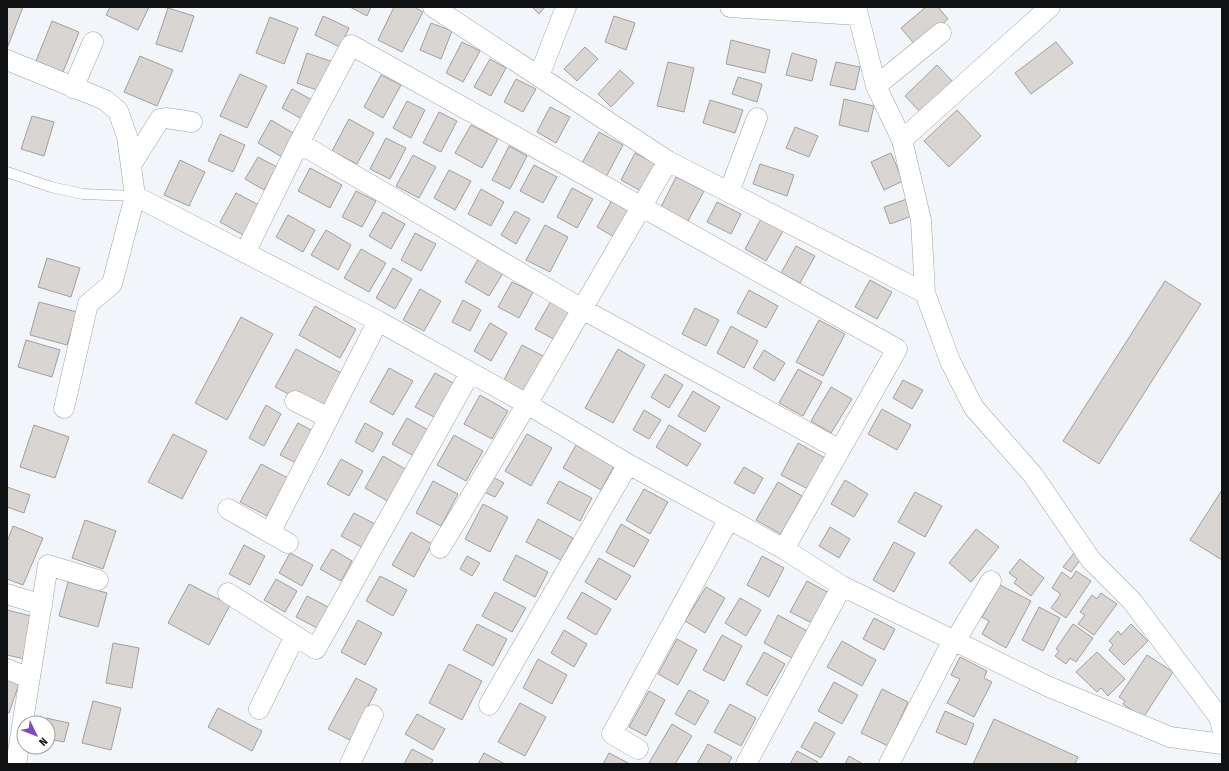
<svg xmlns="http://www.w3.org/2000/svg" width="1229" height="771" font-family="'Fira Sans Condensed',sans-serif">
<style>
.building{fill:#d9d5d2;stroke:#a39f9c}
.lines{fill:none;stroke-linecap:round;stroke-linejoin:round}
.service-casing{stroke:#9fa2a5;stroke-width:11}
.minor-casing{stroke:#9fa2a5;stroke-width:21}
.service{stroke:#fff;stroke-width:10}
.minor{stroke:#fff;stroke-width:20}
</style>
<rect width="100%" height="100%" fill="#f2f5f9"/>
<path class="building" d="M7,7H23L8,46H7Z
M110,7H149L138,30L106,15Z
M350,7H371L367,16Z
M394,7H414L423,12L402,52L378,40Z
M532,7H545L539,14Z
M926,7H938L948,19L916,46L901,28Z
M168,8L194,16L182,52L156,44Z
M323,16L349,28L340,47L315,35Z
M614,16L635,23L626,50L605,42Z
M270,17L298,28L284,64L256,53Z
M52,21L79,32L63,72L36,61Z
M431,23L452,31L441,59L420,50Z
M731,40L770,50L765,73L726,64Z
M462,42L480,51L463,82L446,73Z
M1056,42L1073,63L1031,94L1015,73Z
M585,47L598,59L577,81L564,69Z
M307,53L333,62L322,92L297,83Z
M792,53L817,60L812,81L786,75Z
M140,56L173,70L157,106L124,92Z
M490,59L506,68L491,96L474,87Z
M668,62L694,68L684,112L657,106Z
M836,62L860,67L855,90L830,85Z
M937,65L954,83L922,114L905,96Z
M620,70L634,83L611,107L598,94Z
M240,74L267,86L247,128L220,116Z
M381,75L401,85L383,118L364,107Z
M738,77L762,84L757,102L732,94Z
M516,79L536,89L523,112L504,102Z
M292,89L314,101L304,120L282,108Z
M844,99L874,106L868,132L839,125Z
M710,100L743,110L735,133L703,123Z
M407,101L425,110L411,138L393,128Z
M550,107L570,117L556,143L537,132Z
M957,110L981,136L949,167L924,141Z
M439,112L457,121L441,152L423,143Z
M32,116L54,122L44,156L21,149Z
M349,119L374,133L357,164L332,151Z
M271,120L295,134L282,157L258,143Z
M471,125L498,139L482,168L455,153Z
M795,127L818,136L809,157L786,148Z
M599,132L623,145L606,177L582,163Z
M220,134L245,145L233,172L208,161Z
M386,138L406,148L390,179L370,169Z
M509,146L527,156L510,189L492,180Z
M635,153L656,164L641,191L621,180Z
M891,153L903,181L884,190L871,162Z
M413,155L436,167L419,198L396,186Z
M258,157L277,167L264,190L245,179Z
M180,160L205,172L189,206L164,195Z
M760,164L794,175L787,196L753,184Z
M534,165L557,177L543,203L520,191Z
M310,168L342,185L330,208L298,191Z
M449,170L471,181L455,210L434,198Z
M676,177L704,191L688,221L661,207Z
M572,188L593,199L577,228L557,217Z
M481,189L504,202L491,226L468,214Z
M356,191L376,201L362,227L342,217Z
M236,193L261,206L245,236L220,222Z
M907,199L912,216L890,224L884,207Z
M612,200L631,211L616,238L597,227Z
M717,202L741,214L731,234L707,222Z
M515,211L530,219L516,244L501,235Z
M383,212L405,224L391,249L369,236Z
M288,215L315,230L303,252L276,237Z
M761,219L783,231L766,261L745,249Z
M545,225L568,237L550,272L526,260Z
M326,230L351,245L338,270L311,255Z
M415,233L436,244L421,271L401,260Z
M796,246L815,256L800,283L781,273Z
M361,249L386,263L369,292L344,278Z
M480,256L505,270L489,296L465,282Z
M47,258L80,268L71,297L38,287Z
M393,268L412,279L395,309L376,298Z
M870,280L892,292L877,319L855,307Z
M1165,281L1201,304L1099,464L1063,441Z
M512,282L533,292L519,318L498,307Z
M420,289L441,301L424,331L403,320Z
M749,290L778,306L766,328L737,313Z
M463,300L481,310L470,331L452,322Z
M551,301L572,313L557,341L535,329Z
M39,302L77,312L67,345L30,335Z
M315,306L356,329L340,358L299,335Z
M695,308L719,320L706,346L682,334Z
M241,317L273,334L227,420L195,403Z
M819,320L845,334L823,376L796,362Z
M490,323L507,333L491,361L474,351Z
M731,326L758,341L744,368L717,353Z
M26,340L60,350L52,377L18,367Z
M522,345L545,357L526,392L504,380Z
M296,349L343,374L323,412L275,387Z
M618,349L645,365L613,423L585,408Z
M764,350L785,363L774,381L753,368Z
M389,368L413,381L393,415L370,402Z
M798,369L822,382L803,416L779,403Z
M435,373L455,384L436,418L415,407Z
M665,374L683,385L669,408L651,397Z
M903,380L923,390L912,409L893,398Z
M831,387L852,399L831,433L811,421Z
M693,391L720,407L705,432L678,416Z
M480,395L508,411L492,439L464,424Z
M266,405L281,414L264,446L249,438Z
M882,409L911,425L897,450L868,434Z
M644,410L661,420L649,439L633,430Z
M407,418L428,430L414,456L392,444Z
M298,423L313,431L296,463L280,455Z
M365,423L383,433L373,452L355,442Z
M34,425L69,437L55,478L20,467Z
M669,425L701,444L687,466L656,447Z
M173,434L207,451L182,499L148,482Z
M527,434L552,448L531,486L505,471Z
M454,435L483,451L466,481L437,465Z
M798,443L825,458L808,489L781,475Z
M576,445L614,466L601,490L563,468Z
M383,456L407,470L389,502L365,488Z
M341,459L363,471L349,496L327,484Z
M261,464L288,478L267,516L240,502Z
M744,467L763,478L754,494L734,483Z
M491,476L504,483L495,497L482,491Z
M845,480L868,494L854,517L831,504Z
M433,481L458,494L441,526L416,513Z
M559,481L592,498L580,521L547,503Z
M778,482L802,496L781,534L756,520Z
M7,487L30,495L24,513L7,507Z
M644,489L668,502L650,534L626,520Z
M1222,490V560L1190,540Z
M915,492L942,506L925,537L898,522Z
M483,504L508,517L490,552L465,539Z
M354,513L377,525L365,549L341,536Z
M538,519L573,538L561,560L526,542Z
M85,520L116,531L103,569L72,558Z
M621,524L649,540L634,567L606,552Z
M13,526L43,538L23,585L7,579V542Z
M830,527L850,539L839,558L819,546Z
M976,529L999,547L971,582L949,563Z
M411,532L432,544L414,577L392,565Z
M894,542L915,553L894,592L873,580Z
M244,545L265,556L250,585L229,574Z
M332,549L352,561L341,581L320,569Z
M290,553L313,565L302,586L279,573Z
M1074,553L1081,559L1071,572L1063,567Z
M516,555L548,572L535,597L503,580Z
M467,556L480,563L472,576L460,569Z
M762,556L784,568L769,597L747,585Z
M599,558L631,576L616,600L585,582Z
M1020,559L1044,578L1031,596L1014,583L1017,579L1009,573Z
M1076,571L1091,581L1066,618L1051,608L1061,594L1052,588L1062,572L1071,579Z
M380,576L407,590L393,616L366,601Z
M276,579L297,591L285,612L264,600Z
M807,581L829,593L812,623L790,612Z
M68,582L107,593L98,627L59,616Z
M189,584L230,605L209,645L168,623Z
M1000,585L1031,601L1006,648L982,634L989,621L982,617Z
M706,587L725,598L705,633L685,621Z
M495,592L526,608L512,632L482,616Z
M582,592L611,609L596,635L567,618Z
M1101,593L1117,604L1094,635L1078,624L1085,615L1080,612L1092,595L1097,599Z
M307,596L330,608L319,629L296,617Z
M740,598L761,610L746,636L725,623Z
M1039,607L1060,618L1043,651L1022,640Z
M7,610L35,617L25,659L7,655Z
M778,615L807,631L792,658L764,643Z
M874,618L895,629L884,650L863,639Z
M358,620L382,633L365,665L341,652Z
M477,624L507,639L493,666L463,650Z
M1073,624L1093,638L1076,662L1070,658L1066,664L1055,656L1059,651L1056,649Z
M1131,624L1148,641L1124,665L1109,650L1113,645L1109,641L1118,631L1121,635Z
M564,630L587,644L574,667L551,653Z
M722,635L742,646L724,681L703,670Z
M677,639L697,650L678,685L658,674Z
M842,641L876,660L862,686L827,667Z
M113,643L139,648L132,688L106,683Z
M764,652L785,664L767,696L746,684Z
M1097,652L1125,679L1108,696L1101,688L1097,692L1076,672Z
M1147,655L1173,672L1143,718L1123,704L1125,701L1119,697Z
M960,657L987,671L984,678L992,682L974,717L947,703L960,679L951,675Z
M538,659L567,675L552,704L523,688Z
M449,664L482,681L462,720L429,703Z
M7,676L20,681L9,713L7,712Z
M356,678L377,689L350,740L328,729Z
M834,682L858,695L842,724L818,711Z
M882,689L908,702L888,746L861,733Z
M689,690L709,701L695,725L675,714Z
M649,691L665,700L646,736L629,727Z
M93,701L121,708L111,750L82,743Z
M520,703L546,717L525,756L498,742Z
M730,704L756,718L741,746L714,732Z
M218,708L262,731L252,751L208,727Z
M945,711L974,724L966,745L936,732Z
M417,714L445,729L433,750L405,734Z
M46,718L69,723L64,742L48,739V723H45Z
M994,719L1078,757L1075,764H973Z
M815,722L835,733L821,758L801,747Z
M672,724L692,736L675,764H651L649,763Z
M708,744L732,757L728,764H697Z
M412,749L433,760L431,764H404Z
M797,751L818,762L817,764H790Z
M484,753L505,764H478Z
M609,753L630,764H603Z
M849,756L863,764H845Z"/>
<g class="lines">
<defs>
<path id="service" d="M7,172L51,187L83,194L135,196"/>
<path id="minor" d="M433,7L668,161L925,293
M730,7L857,15
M856,7L876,86L902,140L921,220L925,293L950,361L974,408L1033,475L1091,560L1132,601L1219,717L1222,728
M7,60L105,100L118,111L127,136L135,196L378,321L527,404L628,464L784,549L842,586L1047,686L1170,737L1222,744
M539,76L566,7
M876,86L941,33
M73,88L93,42
M902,140L1050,7
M299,143L582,309L840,450
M131,165L160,119L166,118L192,122
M729,192L757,118
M245,253L299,143L351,45L897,349L784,549
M295,401L329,418
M64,408L88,304L112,284L135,196
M228,509L288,543
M270,533L378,321
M440,548L527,404L668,161
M228,593L316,649L470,373
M7,594L42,605
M955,641L991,581
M7,669L29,678
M489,705L628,464
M259,709L295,636
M638,749L612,734L729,519
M16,764L48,565L98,580
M350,764L373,715
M746,764L842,586
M889,764L953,640"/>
</defs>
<use href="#service" class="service-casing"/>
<use href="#minor" class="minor-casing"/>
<use href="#service" class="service"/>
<use href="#minor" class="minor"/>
</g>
<rect width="1229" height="771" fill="none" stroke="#101112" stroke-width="16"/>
<g transform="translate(36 735) rotate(133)"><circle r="19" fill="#ffffff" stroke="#9fa0a0"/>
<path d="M0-3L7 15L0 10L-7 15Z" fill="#7b4bc3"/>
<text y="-6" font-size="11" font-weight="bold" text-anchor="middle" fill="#101112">N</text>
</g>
</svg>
